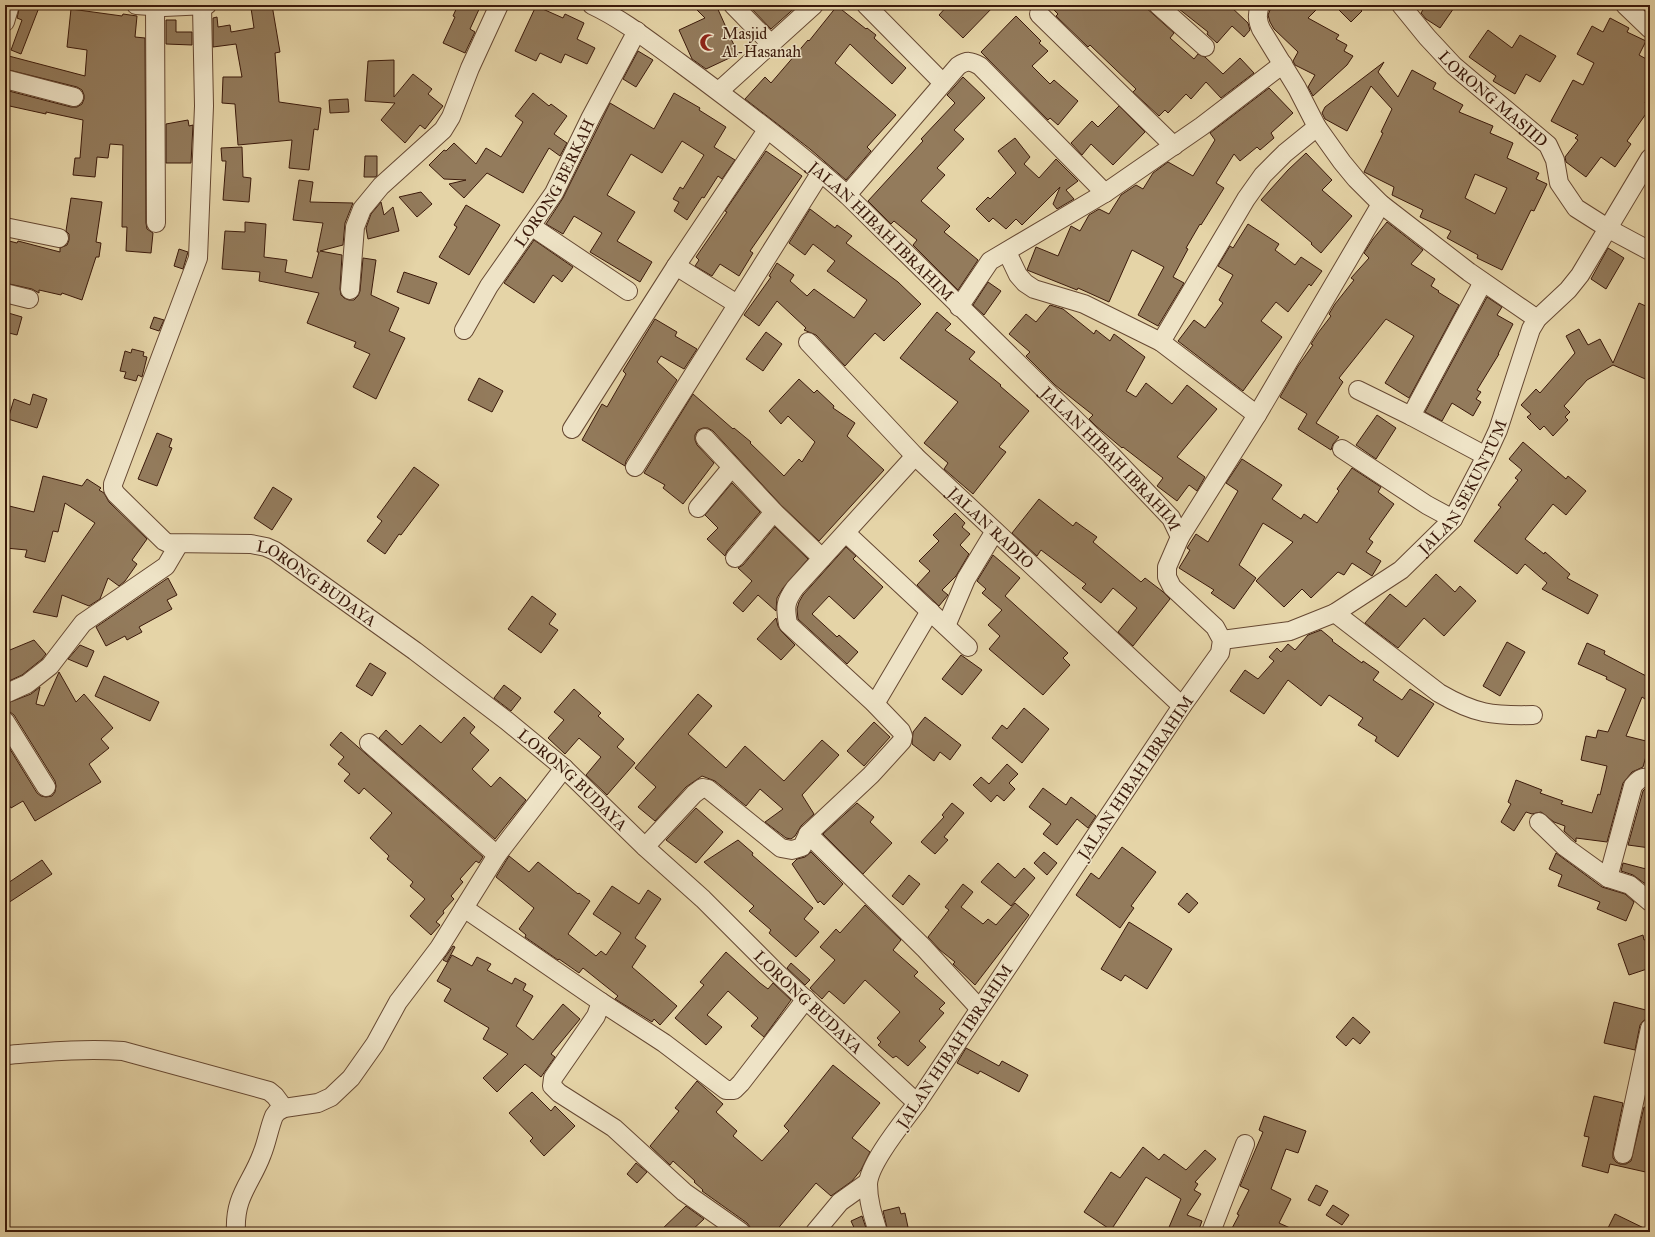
<svg xmlns="http://www.w3.org/2000/svg" width="1655" height="1237" font-family="'IM FELL Great Primer',serif">
<style>
.building{fill:#937b5c;stroke:#3b1a0b;fill-rule:evenodd}
.lines{fill:none;stroke-linecap:round;stroke-linejoin:round}
.minor-casing{stroke:#664832;stroke-width:20}
.minor{stroke:#eee3c6;stroke-width:18}
.labels{text-anchor:middle;stroke-width:3;stroke-linejoin:round;paint-order:stroke}
.poi-label{font-size:16px;fill:#3b1a0b;stroke:#eee3c6;text-anchor:start}
.street-label{font-size:16px;fill:#3b1a0b;stroke:#eee3c6}
</style>
<rect width="100%" height="100%" fill="#e5d4a7"/>
<filter id="stains"><feTurbulence type="fractalNoise" baseFrequency=".005" numOctaves="4"/><feColorMatrix values="0 0 0 0 .2 0 0 0 0 .09 0 0 0 0 .02 0 0 0 .5 -.17"/></filter>
<radialGradient id="worn" r=".72"><stop offset=".6" stop-color="#630" stop-opacity="0"/><stop offset="1" stop-color="#630" stop-opacity=".3"/></radialGradient>
<path class="building" d="M20,5H40L21,54L11,50L22,20L17,18Z
M272,5L280,52L275,53L279,102L321,108L318,130L314,129L309,170L289,168L292,140L238,145L235,104L222,103L223,77H242L236,44L213,47V18L217,17L218,27L230,25L231,32L254,28L251,8Z
M458,5H481L470,29L475,32L465,53L443,43L455,17L453,16Z
M692,5H716L738,54L706,69L692,59L679,30L705,18Z
M748,5H798L771,29Z
M948,5H995L963,38L939,15Z
M1049,5H1143L1174,33L1170,38L1194,59L1198,54L1205,57L1223,74L1240,58L1254,73L1221,98L1206,82L1191,99L1186,94L1168,113L1165,110L1159,116L1133,92L1136,89L1090,45L1088,47L1056,16L1058,14Z
M1174,5H1229L1248,23L1250,30L1244,37L1232,26L1217,43L1207,34L1208,32Z
M1272,5H1321L1308,18L1339,35L1336,39L1347,45L1344,51L1353,56L1347,65L1313,96L1308,87L1315,75L1295,65L1293,61L1298,52L1274,29L1270,22L1268,15Z
M1334,5H1356L1362,11L1351,22Z
M1426,5H1456L1440,28L1426,19L1421,13Z
M536,6L563,18L565,14L584,23L577,39L595,48L587,64L565,54L561,63L540,53L536,61L515,51Z
M837,6L866,29L867,28L876,35L874,38L906,68L892,84L850,44L835,63L896,115L867,147L871,151L846,180L810,149L745,99L765,77L771,83L808,40L809,41Z
M71,9L122,16L123,14L137,16L135,37L145,38L146,223L147,229L153,233L151,253L126,251L127,227H122L123,145L110,144L108,158L97,157L95,177L73,175L75,158H80L83,120L46,112V114L5,105V90L71,107H77L82,104L84,99V95L82,90L77,87L5,69V55L85,76L87,50L67,47Z
M1016,16L1041,41L1039,43L1048,51L1032,66L1050,84L1054,80L1078,101L1058,125L1050,118L1048,120L981,52Z
M1610,18L1629,28L1627,32L1646,41L1639,55L1650,61V94L1645,103L1650,108L1627,141L1631,144L1615,167L1601,157L1586,177L1566,162L1565,157L1578,140L1575,138L1578,135L1551,121L1573,80L1583,85L1594,63L1577,54L1592,26L1603,32Z
M166,20H176V32H192V45L166,44Z
M1488,30L1512,48L1520,35L1556,56L1540,82L1526,74L1515,94L1493,81L1496,76L1469,57Z
M638,51L653,60L636,87L623,79Z
M394,60V97L413,74L432,89L428,94L443,106L425,129L420,125L405,143L381,120L395,103L365,101L368,61Z
M1384,62L1378,72L1398,97L1412,70L1436,83L1433,89L1463,105L1459,112L1493,126L1490,133L1513,143L1507,158L1539,173L1536,179L1547,184L1534,211L1531,210L1502,270L1477,258L1478,255L1447,238L1451,231L1420,217L1423,210L1392,195L1394,187L1364,172L1383,133L1381,132L1392,109L1371,86L1347,131L1325,119L1322,113L1325,107ZM1475,174L1507,188L1495,214L1465,198Z
M963,77L985,98L954,130L964,139L937,168L945,175L921,201L950,226L944,232L978,260L958,290L913,245L917,240L894,221L891,224L868,201L923,141L921,139L955,103L947,95Z
M1269,88L1293,113L1271,133L1274,138L1260,150L1257,147L1240,161L1234,154L1216,183L1224,188L1201,225L1200,224L1186,248L1188,249L1173,277L1184,283L1158,326L1138,315L1164,267L1132,250L1109,302L1078,288L1077,290L1027,270L1036,247L1058,256L1071,226L1080,231L1089,215L1099,209L1109,214L1121,195L1136,185L1143,189L1153,173L1168,162L1193,176L1215,140L1210,133Z
M533,93L549,106L551,104L567,116L554,134L567,143L560,156L549,148L523,193L487,173L464,198L449,184L466,180L444,179L429,165L444,150L446,151L454,143L476,164L486,148L501,157L523,122L515,116Z
M674,93L700,108L699,110L726,127L714,147L735,160L722,179L718,176L704,198L702,197L687,220L674,211L679,202L673,199L680,187L683,189L704,155L682,141L662,173L631,154L607,195L635,212L617,241L652,262L640,282L590,252L602,233L574,216L563,234L546,224L563,198L610,103L654,129Z
M348,99L349,112L330,113L329,100Z
M1119,106L1145,132L1113,165L1091,144L1082,155L1071,143L1092,121L1098,127Z
M188,120L189,126L193,125L191,163H166V124Z
M1015,138L1030,157L1024,164L1039,178L1056,159L1078,181L1066,190L1074,199L1057,209L1053,204L1060,187L1022,225L1016,219L1006,229L993,218L989,222L976,209L988,197L990,199L1016,173L998,151Z
M242,147L243,177L251,178L249,202L223,200L226,161H222L221,148Z
M766,151L802,176L750,251L753,253L739,276L720,264L712,276L695,266L699,260L696,257L727,212L725,211Z
M1306,153L1332,180L1322,190L1352,216L1321,253L1311,244L1312,243L1261,200L1288,170Z
M365,156H377V176L375,177H364Z
M299,180L313,182L310,202L353,203L345,223L343,245L320,251L342,255L340,289L341,295L344,298L349,300H354L358,296L360,291L363,258L376,260L371,295L399,308L389,331L405,338L376,399L353,387L370,354L354,347L356,342L307,323L319,293L259,281L260,272L222,269L225,231L245,232V222L266,224L264,257L287,260L285,272L312,278L319,252H317L323,223L293,220Z
M421,192L432,204L417,217L399,197Z
M71,198L102,202L96,242L101,243L99,257H96L82,300L62,293L61,295L39,290V293L32,289L5,283V240L17,243L18,241L60,252V248L67,245L69,240V234L66,231Z
M381,202L384,215L393,207L399,231L368,239L366,228L371,214Z
M466,205L500,225L469,275L439,257L457,227L454,225Z
M810,209L835,228L837,225L852,236L846,243L898,282L921,304L884,341L875,333L845,366L816,335L804,330L806,328L777,301L759,326L744,315L771,277L769,276L777,263L794,275L790,281L807,296L814,289L854,318L867,300L827,271L835,261L813,244L805,255L789,243Z
M1387,222L1423,250L1411,264L1435,279L1431,286L1439,291L1438,292L1459,305L1409,398L1385,383L1414,336L1386,319L1339,378L1343,382L1316,423L1339,437L1333,444L1331,450L1298,429L1307,414L1280,397L1298,366L1313,345L1311,344L1318,333L1331,316L1329,314L1335,304L1354,280L1351,278L1369,258L1364,253L1373,239Z
M1248,224L1279,244L1275,250L1295,265L1301,257L1322,271L1311,286L1309,284L1288,312L1276,302L1261,321L1282,337L1243,391L1178,341L1194,320L1205,328L1223,303L1219,300L1233,275L1218,266L1230,246L1233,248Z
M534,240L573,267L562,282L553,275L534,303L504,283Z
M1608,248L1624,258L1606,289L1591,279Z
M179,249L188,252L183,269L174,266Z
M404,272L437,283L429,304L397,292Z
M988,282L1001,291L984,315L973,305Z
M1487,297L1502,307L1497,315L1513,324L1498,354H1499L1477,390L1481,392L1476,399L1481,402L1473,416L1452,403L1442,421L1425,412Z
M1639,303L1650,308V381L1613,365L1587,380L1564,406L1570,412L1565,417L1568,420L1553,436L1544,426L1540,430L1527,417L1531,414L1521,405L1536,389L1540,393L1575,353L1566,336L1579,329L1588,345L1600,339L1613,363Z
M1050,305L1063,309L1094,334L1096,330L1110,341L1114,334L1145,357L1126,391L1136,397L1146,383L1172,404L1187,385L1217,409L1177,457L1205,477L1197,491L1189,485L1177,501L1157,486L1163,478L1123,447L1122,448L1096,426L1089,419L1093,415L1055,385L1026,356L1030,352L1009,334L1026,314L1036,322Z
M5,312L22,317L17,335L5,332Z
M937,312L951,324L945,330L975,352L969,359L1001,385L1000,386L1029,411L999,447L1006,452L973,494L944,469L948,463L924,443L958,402L900,358Z
M154,317L164,320L159,331L150,328Z
M655,319L677,332L675,336L697,349L684,369L661,356L657,362L677,380L626,461L625,466L582,440L602,404L607,407L626,374L623,371Z
M766,332L782,344L763,371L746,359Z
M132,349L144,352L143,356L147,357L142,377L138,375L136,381L124,378L126,372L120,371L125,351L131,353Z
M479,378L503,391L492,412L468,400Z
M799,379L814,393L817,390L834,406L833,408L855,423L847,436L884,470L819,541L781,505L713,431L708,428H703L698,430L695,435V440L697,445L714,463L683,504L663,488L665,485L644,473L693,394L733,429L734,428L751,442L750,443L784,476L799,459L802,462L815,442L788,416L781,424L769,411Z
M33,394L47,399L37,428L8,419L14,399L30,405Z
M1377,415L1396,428L1376,459L1356,445Z
M157,433L172,439L169,447L172,448L157,486L138,479Z
M1523,442L1566,479L1568,476L1586,491L1566,515L1553,504L1525,539L1544,554L1545,552L1570,574L1567,578L1598,595L1588,614L1542,589L1547,583L1525,564L1517,574L1474,541L1501,507L1498,505L1518,480L1515,478L1522,470L1509,459Z
M1242,459L1282,485L1272,499L1301,519L1304,514L1317,523L1339,491L1337,489L1352,468L1381,487L1378,492L1394,504L1369,539L1373,542L1366,552L1381,561L1372,576L1352,563L1344,575L1338,572L1311,598L1302,589L1284,607L1256,581L1293,542L1263,523L1239,565L1256,578L1234,609L1211,593L1214,590L1179,568L1190,550L1187,548L1196,534L1208,542L1238,491L1226,483Z
M414,467L439,485L401,535L399,534L385,554L367,541L382,521L377,517Z
M43,476L82,486L87,479L101,488L99,490L104,493L109,502L147,539L132,560L137,564L125,581L119,586L108,578L100,599L89,606L62,595L57,617L33,612L95,523L65,503L58,532L53,531L45,562L25,557L27,550L5,548V505L34,512Z
M732,483L760,512L727,551L725,556L707,539L718,528L705,515Z
M273,487L292,499L272,530L254,518Z
M1039,499L1073,526L1076,522L1097,537L1093,542L1141,582L1145,578L1162,591L1170,599L1133,646L1118,632L1137,608L1113,588L1101,603L1082,588L1086,584L1041,550L1037,556L1012,533Z
M955,513L965,523L962,527L970,534L960,545L969,554L956,576L942,590L948,595L939,606L917,585L930,571L919,561L939,541L933,535Z
M775,527L808,559L783,588L777,598L776,611L758,595L743,612L733,603L752,581L738,568L743,565Z
M846,547L856,556L853,559L883,587L854,619L829,596L812,614L837,637L839,635L858,652L847,664L798,619L797,609L799,602L803,595Z
M993,555L1020,578L1005,596L1068,653L1063,658L1070,665L1043,695L989,649L1000,636L988,625L1002,610L982,593L986,589L977,581Z
M1436,574L1455,592L1460,586L1476,601L1444,636L1424,618L1398,648L1365,623L1390,594L1406,607Z
M168,578L177,595L167,600L172,609L139,627L142,632L127,640L125,636L106,646L96,627Z
M532,596L556,614L549,624L558,630L541,653L508,629Z
M776,618L778,626L781,631L795,645L781,660L757,639Z
M1321,630L1333,640L1332,641L1362,663L1363,661L1379,672L1373,680L1402,700L1410,689L1434,704L1398,757L1375,741L1377,737L1358,725L1363,718L1329,695L1321,706L1288,680L1264,714L1230,691L1245,670L1258,679L1274,661L1269,657L1277,648L1281,652L1288,644L1295,650L1308,635Z
M34,640L46,654L42,659L22,675L9,681L5,672V652Z
M1507,642L1525,652L1500,696L1483,686Z
M1587,643L1605,651L1604,654L1650,678V690L1645,699L1642,697L1626,736L1650,742L1643,767L1632,772L1623,783L1607,842L1576,838V842L1564,831L1565,826L1554,822L1541,812L1532,814L1526,812L1514,831L1501,822L1511,804L1508,802L1516,780L1542,790L1540,793L1563,801L1561,804L1592,813L1598,794L1600,795L1607,766L1581,760L1586,736L1596,738L1598,730L1608,732L1626,689L1606,679L1607,677L1578,664Z
M80,645L94,651L87,667L68,659Z
M961,655L982,670L962,695L942,679Z
M370,663L386,673L372,696L356,686Z
M59,672L76,702L84,694L113,728L101,739L109,748L89,764L101,782L35,821L23,801L11,808L5,798V741L37,793L41,796L46,797L52,796L55,792L56,786L55,781L14,715L10,712L5,711V704L31,694L40,687L36,704L44,706Z
M104,676L159,702L150,721L95,696Z
M504,685L521,698L511,711L494,698Z
M574,689L601,713L598,716L624,739L617,747L635,763L607,795L586,775L601,757L579,738L565,754L548,738L564,720L554,712Z
M698,694L712,706L688,734L726,768L745,746L784,781L822,740L839,755L802,795L814,814L801,826L795,836L791,839L786,838L765,822L783,809L760,789L746,806L715,781L702,776L686,787L655,821L638,807L656,787L635,768Z
M1024,708L1049,729L1022,763L992,738L1002,725L1007,729Z
M464,717L475,727L470,733L489,750L472,769L491,787L500,777L526,800L495,839L379,738L386,730L402,745L420,725L441,743Z
M925,717L961,745L950,760L940,752L934,761L912,744L913,732Z
M874,722L890,737L864,766L847,751Z
M341,732L483,857L479,863L476,861L460,879L463,882L451,896L454,899L443,911L444,913L436,922L440,925L431,935L410,916L425,899L410,886L413,882L387,859L389,856L370,838L392,813L364,788L359,794L344,781L350,774L338,764L344,757L330,745Z
M1007,764L1018,774L1009,783L1015,789L1004,801L997,795L991,802L973,785L981,777L989,784Z
M1043,788L1066,805L1071,797L1096,816L1088,828L1077,819L1057,845L1043,834L1051,824L1029,807Z
M1646,788H1650V848L1628,845L1643,791Z
M857,803L874,817L870,822L892,843L863,874L823,834Z
M952,803L964,813L944,837L948,840L935,854L921,842L944,817L942,815Z
M696,808L723,832L696,863L666,840Z
M738,840L753,853L752,855L813,908L804,919L819,932L796,957L769,933L771,930L749,911L754,906L704,862Z
M1122,847L1156,872L1131,906L1134,908L1120,928L1076,895L1091,873L1099,879Z
M811,852L843,884L824,905L820,901L818,903L792,864L797,859L805,857Z
M1044,852L1057,863L1047,875L1034,863Z
M1556,853L1602,887L1625,894L1634,902L1626,921L1597,909L1600,902L1558,886L1562,875L1549,869Z
M509,856L529,872L538,862L578,894L579,893L590,901L568,934L596,956L601,951L606,955L621,933L593,914L612,886L639,904L648,890L661,899L635,938L646,946L632,967L677,1006L660,1025L654,1019L652,1022L615,999L618,996L583,968L579,973L559,959L558,960L525,937L526,935L519,929L534,908L496,877Z
M42,860L52,874L5,905V885Z
M998,863L1015,878L1024,868L1035,878L1011,906L981,882Z
M1623,863L1650,870V885L1644,883L1633,875L1621,871Z
M909,875L920,884L903,905L892,896Z
M963,884L973,892L961,907L983,924L988,919L996,925L1015,903L1029,915L975,985L953,964L955,962L940,950L928,937L949,910L945,907Z
M1187,893L1198,903L1189,913L1178,904Z
M865,905L901,940L893,950L918,972L914,976L945,1003L939,1009L944,1013L919,1041L926,1047L908,1066L896,1056L893,1058L878,1045L881,1042L877,1038L900,1012L865,980L844,1004L829,991L822,999L810,988L835,960L820,947L836,929L840,933Z
M1129,922L1172,949L1147,989L1125,975L1121,981L1101,969Z
M1643,935L1644,940L1650,938V968L1629,975L1618,944Z
M453,946L455,947L447,962L443,960Z
M726,952L760,983L768,989L773,983L791,1000L764,1037L751,1026L758,1018L728,991L707,1015L722,1027L706,1045L675,1018L704,985L700,982Z
M452,955L472,966L477,957L491,964L487,970L512,984L515,978L526,984L523,990L533,996L516,1026L533,1040L563,1004L580,1019L551,1054L555,1057L541,1077L525,1064L497,1092L483,1078L508,1054L483,1039L489,1028L444,1001L451,989L437,981Z
M791,963L810,980L805,985L787,968Z
M1614,1002L1650,1011V1018L1643,1021L1640,1025L1635,1050L1604,1043Z
M1353,1017L1370,1032L1360,1044L1353,1038L1346,1046L1336,1037Z
M966,1048L999,1066L1002,1061L1028,1075L1019,1092L980,1071L978,1074L957,1063Z
M833,1065L880,1103L852,1138L870,1152L861,1170L852,1181L831,1196L816,1183L775,1232H751L750,1227L747,1223L702,1191L703,1190L694,1182L695,1181L673,1161L670,1165L650,1146L679,1111L675,1108L697,1081L723,1104L716,1112L737,1131L733,1136L762,1161L789,1131L784,1126Z
M532,1092L551,1111L555,1106L575,1126L544,1156L530,1141L533,1138L509,1113Z
M1594,1096L1623,1103L1613,1152V1158L1616,1162L1620,1164H1626L1631,1161L1644,1107L1650,1109V1173L1610,1164L1608,1173L1582,1166L1589,1137L1584,1136Z
M1264,1116L1306,1131L1298,1153L1286,1149L1271,1189L1291,1199L1279,1223L1299,1232H1230L1239,1215L1237,1214L1249,1190L1240,1186L1263,1132L1259,1130Z
M1143,1147L1159,1160L1164,1154L1186,1170L1205,1150L1216,1159L1195,1182L1198,1184L1194,1190L1201,1194L1187,1215L1202,1221L1198,1232H1167L1181,1199L1146,1177L1111,1230L1084,1212L1111,1172L1120,1178Z
M636,1163L647,1172L637,1183L627,1174Z
M1316,1185L1328,1191L1320,1206L1308,1200Z
M1333,1205L1349,1215L1342,1225L1326,1215Z
M686,1206L704,1219L690,1232H659Z
M899,1207L901,1214L905,1213L909,1232H888L883,1211Z
M1615,1214L1650,1231V1232H1606Z
M862,1216L866,1228L856,1232L851,1221Z"/>
<g class="lines">
<defs>
<g id="minor">
<path d="M136,5L164,7L207,5"/>
<path id="s1" d="M592,5C624,20 652,43 680,63C737,105 794,148 847,195L1111,455L1171,518L1180,537L1167,567V577L1172,587L1215,627L1222,640L1220,653L1182,706L917,1103C904,1121 869,1163 868,1184C868,1201 873,1216 878,1232"/>
<path d="M733,5L772,45"/>
<path d="M866,5L943,83"/>
<path d="M1158,5L1205,47"/>
<path d="M1260,5C1257,14 1257,20 1261,29L1297,88L1317,127L1342,162L1356,179L1381,204L1469,272L1537,319"/>
<path id="s2" d="M1401,5L1427,37L1454,66L1548,145L1555,160L1559,183L1576,208L1609,229L1650,251"/>
<path d="M1625,5L1650,29"/>
<path id="s3" d="M202,6L204,106L198,258L113,484V489L116,494L164,541L168,543L251,544L266,547L275,551L415,651L507,721L564,768L645,847L703,899L776,972L917,1103"/>
<path d="M155,7L156,223"/>
<path d="M1039,14L1174,146"/>
<path d="M5,22L10,5"/>
<path d="M5,79L74,97"/>
<path d="M719,91L814,5"/>
<path d="M847,195L958,66C967,60 971,61 980,66L1105,193"/>
<path d="M531,226L628,291"/>
<path d="M5,227L59,238"/>
<path d="M1007,252L1018,275L1025,283L1034,289L1084,304L1161,342"/>
<path d="M676,266L737,304"/>
<path d="M350,290L355,227L362,209L381,186L443,130L451,117L470,68L499,5"/>
<path d="M5,293L29,299"/>
<path d="M959,307L990,261L1105,193L1202,126L1283,64"/>
<path id="s4" d="M464,330L489,286L554,193L591,117L637,31"/>
<path id="s5" d="M808,342L915,456L1182,706"/>
<path d="M1358,390L1411,416L1486,456"/>
<path d="M1257,415L1161,342L1246,199L1263,175L1285,153L1317,127"/>
<path d="M1411,416L1483,282"/>
<path d="M572,429L676,266L767,130"/>
<path d="M705,438L774,512L822,558"/>
<path d="M1342,449L1427,505L1453,519"/>
<path d="M635,467L821,172"/>
<path d="M698,508L732,467"/>
<path d="M846,533L968,647"/>
<path d="M1180,537L1257,415L1381,204"/>
<path d="M735,558L774,512"/>
<path d="M1335,613L1439,693C1475,714 1492,716 1533,715"/>
<path d="M946,626L966,579L995,531"/>
<path id="s6" d="M1222,640L1290,631L1335,613L1401,570L1453,519L1486,456L1498,430L1531,329L1537,319L1568,290L1580,275L1650,158"/>
<path d="M5,694L27,684L50,666L83,623L166,566L179,544"/>
<path d="M875,704L930,611"/>
<path d="M5,721L46,787"/>
<path d="M369,743L497,855"/>
<path d="M1539,822L1565,847L1608,878L1630,885L1650,902"/>
<path d="M808,834L924,948L979,1008"/>
<path d="M645,847L694,794L702,788L708,789L781,848L792,850L802,847L808,834L871,775L902,741L903,736L901,731L875,704L788,624C785,607 785,602 795,588L915,456"/>
<path d="M1608,878L1633,786C1638,780 1642,776 1650,778"/>
<path d="M464,908L601,1002"/>
<path d="M5,1055C44,1052 84,1048 123,1051L269,1091L275,1096L284,1108"/>
<path d="M1623,1154L1650,1028"/>
<path d="M236,1232C234,1196 251,1184 262,1154C267,1142 269,1128 274,1116L277,1112L284,1108L318,1103L331,1097L351,1078L375,1044L398,1002L439,948L497,855L564,768"/>
<path d="M741,1232L684,1192L614,1128L559,1093L552,1086L553,1078L596,1016L601,1002L664,1043L726,1090H734L741,1083L806,999"/>
<path d="M815,1232L840,1202L868,1182"/>
<path d="M1211,1232L1245,1144"/>
</g>
</defs>
<use href="#minor" class="minor-casing"/>
<use href="#minor" class="minor"/>
</g>
<defs>
<symbol id="mosque-bare" viewBox="-9 -9 18 18"><path d="M3.5-4.9A6 6 0 1 0 3.5 4.9A5 5 0 1 1 3.5-4.9Z" fill="#8f2418" stroke="#eee3c6" stroke-width="2.5" paint-order="stroke"/></symbol>
</defs>
<g fill-rule="evenodd">
<use href="#mosque-bare" x="696" y="30" width="25" height="25"/>
</g>
<g class="labels">
<g class="poi-label">
<text x="722" y="39">Masjid<tspan x="722" dy="18">Al-Hasanah</tspan></text>
</g>
<g class="street-label">
<text dy="6" stroke="none"><textPath href="#s2" startOffset="132">LORONG MASJID</textPath></text>
<text dy="6" stroke="none"><textPath href="#s4" startOffset="173">LORONG BERKAH</textPath></text>
<text dy="6" stroke="none"><textPath href="#s1" startOffset="368">JALAN HIBAH IBRAHIM</textPath></text>
<text dy="6" stroke="none"><textPath href="#s1" startOffset="692">JALAN HIBAH IBRAHIM</textPath></text>
<text dy="6" stroke="none"><textPath href="#s6" startOffset="301">JALAN SEKUNTUM</textPath></text>
<text dy="6" stroke="none"><textPath href="#s5" startOffset="261">JALAN RADIO</textPath></text>
<text dy="6" stroke="none"><textPath href="#s3" startOffset="736">LORONG BUDAYA</textPath></text>
<text transform="translate(1135 777) rotate(-56)" y="6">JALAN HIBAH IBRAHIM</text>
<text dy="6" stroke="none"><textPath href="#s3" startOffset="1060">LORONG BUDAYA</textPath></text>
<text dy="6" stroke="none"><textPath href="#s3" startOffset="1384">LORONG BUDAYA</textPath></text>
<text transform="translate(954 1046) rotate(-56)" y="6">JALAN HIBAH IBRAHIM</text>
</g>
</g>
<rect width="1655" height="1237" fill="none" stroke="#e5d4a7" stroke-width="20"/>
<rect x="6" y="6" width="1643" height="1225" fill="none" stroke="#3b1a0b" stroke-width="2"/>
<rect x="10" y="10" width="1635" height="1217" fill="none" stroke="#3b1a0b"/>
<rect width="100%" height="100%" filter="url(#stains)"/>
<rect width="100%" height="100%" fill="url(#worn)"/>
</svg>
